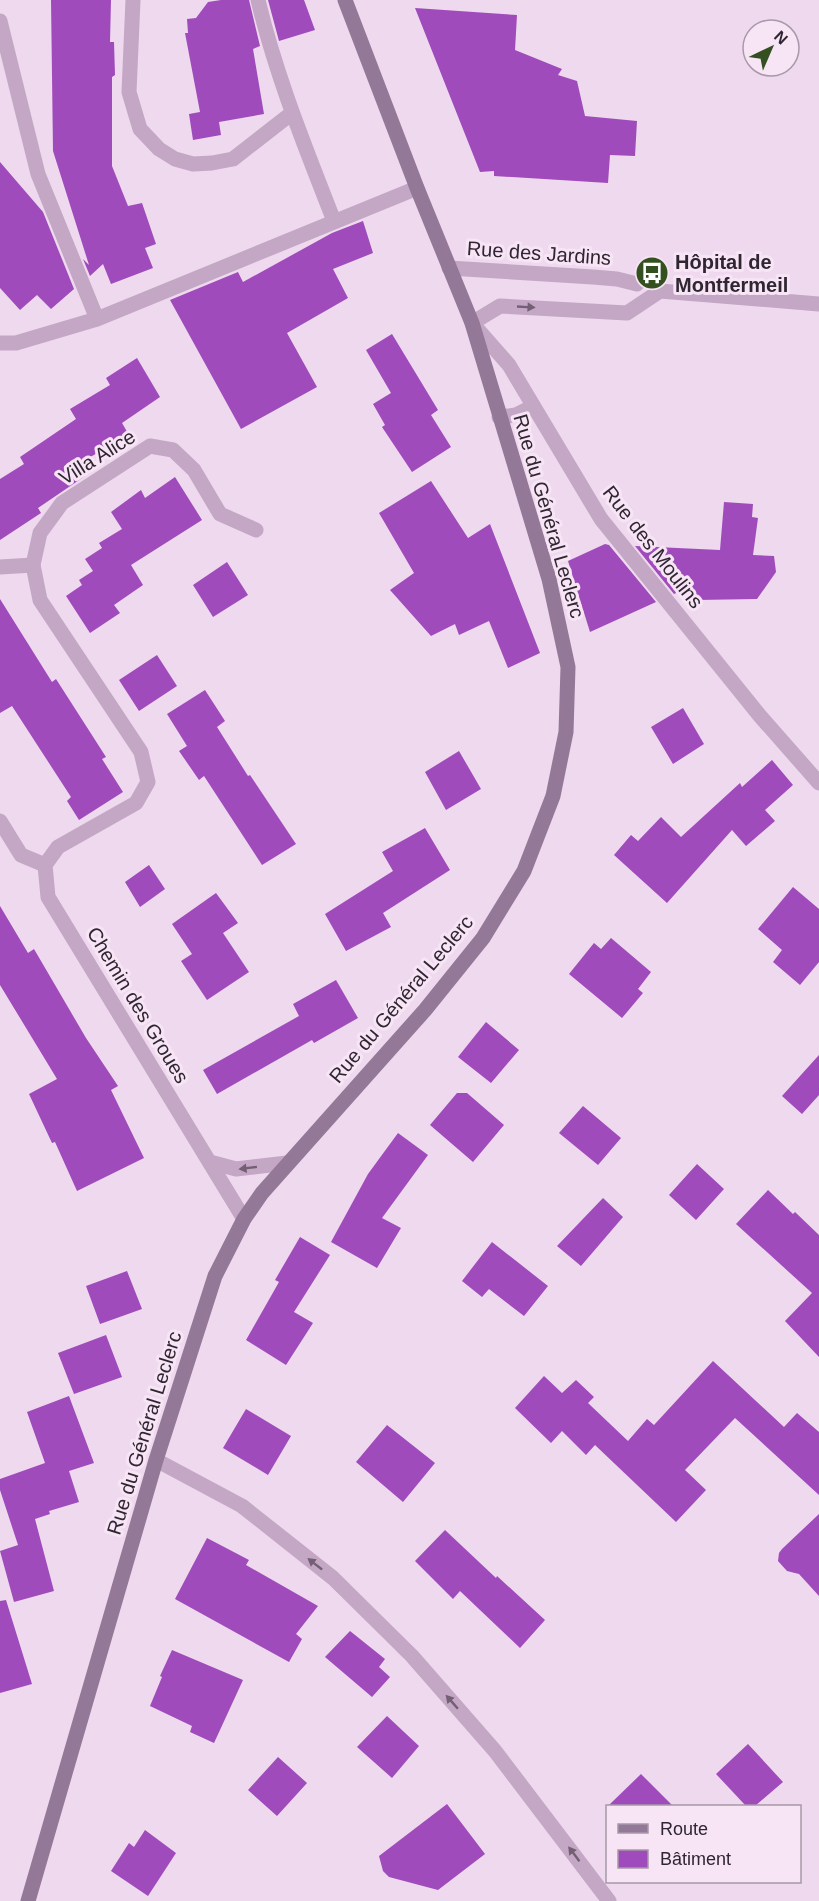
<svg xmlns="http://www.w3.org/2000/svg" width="819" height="1901" font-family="Arial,sans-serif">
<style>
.building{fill:#9f4bbb}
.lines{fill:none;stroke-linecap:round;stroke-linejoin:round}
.lane{stroke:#c4a6c5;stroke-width:15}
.street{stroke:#c4a6c5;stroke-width:15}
.secondary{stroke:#947898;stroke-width:15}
.oneway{fill:#736074}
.labels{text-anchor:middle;stroke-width:6;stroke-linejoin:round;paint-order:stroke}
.street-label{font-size:20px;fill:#302632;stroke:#f7e5f6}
.poi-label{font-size:20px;font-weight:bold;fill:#302632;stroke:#f7e5f6;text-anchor:start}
</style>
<rect width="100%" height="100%" fill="#eed9ee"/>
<path class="building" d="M51,0H111L110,42H114L115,75L112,77V166L128,206L142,203L156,244L145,248L153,268L111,284L103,264L90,276L83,259L89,265L53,151Z
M221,0H249L260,46L253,49L264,114L219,122L221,135L193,140L189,114L200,112L185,33H188L187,19L196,18L208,2Z
M268,0H304L315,30L279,41Z
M415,8L517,15L515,50L562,69L558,75L577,81L585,116L637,121L635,156L610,155L608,183L494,176V171L480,172Z
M0,162L43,212L74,289L51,309L37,295L20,310L0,288Z
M363,221L373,253L333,269L348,298L287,333L317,387L241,429L170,300L238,272L243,282L332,233Z
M392,334L438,410L431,415L451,447L412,472L382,427L385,425L373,404L391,393L366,350Z
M137,358L160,397L122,423L129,435L78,464L85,476L38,508L41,513L0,540V479L24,464L20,457L76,419L70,409L110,385L106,378Z
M175,477L202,520L131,565L143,585L114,605L120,613L90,633L66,596L82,585L79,580L93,571L85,559L102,548L99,543L122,529L111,512L141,490L145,498Z
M431,481L468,538L490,524L540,653L508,668L489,621L459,635L455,624L431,636L390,590L414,573L379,513Z
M724,502L753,504L752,517L758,518L753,555L774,556L776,572L757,599L697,600L687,588L674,594L635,546L720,550Z
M605,544L609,545L656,602L590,632L568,561Z
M227,562L248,595L213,617L193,585Z
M0,599L52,682L56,679L106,757L102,759L123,792L79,820L67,801L71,797L12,706L0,713Z
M157,655L177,686L139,711L119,680Z
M205,690L225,721L217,727L248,776L250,775L296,844L262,865L204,776L199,780L179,751L187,746L167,714Z
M683,708L704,744L673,764L651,727Z
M459,751L481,789L446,810L425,772Z
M772,760L793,785L765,810L775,821L746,846L732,830L667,903L614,855L631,835L638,841L661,817L681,837L740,783L742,787Z
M425,828L450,870L383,913L391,927L346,951L325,914L393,871L382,852Z
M149,865L165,889L140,907L125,882Z
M793,887L819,909V962L800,985L773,962L782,950L758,929Z
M216,893L238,923L223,933L249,972L207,1000L181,961L192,954L172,924Z
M0,906L28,953L34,949L86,1038L118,1086L111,1090L144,1158L77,1191L55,1142L52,1143L29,1094L57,1079L0,985Z
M611,938L651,972L638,989L643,993L622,1018L569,974L594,943L601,949Z
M336,980L358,1018L314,1043L312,1040L217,1094L203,1070L299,1016L293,1004Z
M486,1022L519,1050L491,1083L458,1057Z
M819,1055V1095L802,1114L782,1096Z
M457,1093H467L504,1125L473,1162L430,1125Z
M583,1106L621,1138L598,1165L559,1133Z
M398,1133L428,1155L382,1218L401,1228L377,1268L331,1242L368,1174Z
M697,1164L724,1189L696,1220L669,1195Z
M768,1190L793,1214L795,1212L819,1235V1357L785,1321L812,1293L736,1224Z
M603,1198L623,1217L581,1266L557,1246Z
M300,1237L330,1255L294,1312L313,1323L286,1365L246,1340L279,1282L275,1280Z
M492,1242L548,1286L524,1316L489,1289L482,1297L462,1281Z
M127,1271L142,1309L100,1324L86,1286Z
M106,1335L122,1377L74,1394L58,1353Z
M713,1361L784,1427L797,1413L819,1432V1495L735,1418L685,1470L706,1490L676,1522L595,1445L586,1455L562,1431L551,1443L515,1408L544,1376L562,1393L576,1380L594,1397L588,1403L628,1441L647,1419L654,1425Z
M69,1396L94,1463L69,1471L79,1502L49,1511L50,1514L35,1519L54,1591L14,1602L0,1551L18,1545L0,1490V1479L45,1463L27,1412Z
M246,1409L291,1436L268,1475L223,1448Z
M387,1425L435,1463L403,1502L356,1462Z
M819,1514V1596L799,1574L787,1571L778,1561L779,1553L782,1549Z
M445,1530L496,1578L497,1576L545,1620L520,1648L460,1591L453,1599L415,1561Z
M207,1538L249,1560L246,1565L318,1606L296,1634L302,1639L289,1662L175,1599Z
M6,1600L32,1684L0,1693V1601Z
M350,1631L385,1659L379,1667L390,1677L372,1697L325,1657Z
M172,1650L243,1680L214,1743L190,1732L192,1726L150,1706L162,1677L160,1676Z
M387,1716L419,1746L392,1778L357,1747Z
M748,1744L783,1782L755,1806H746L716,1774Z
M278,1757L307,1783L277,1816L248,1790Z
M641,1774L673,1806H608Z
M447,1804L485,1854L438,1890L389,1877L383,1871L379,1856Z
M145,1830L176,1853L148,1896L111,1871L129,1843L134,1847Z"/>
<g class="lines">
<path class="lane" d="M133,0L129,92L140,129L159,149L175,159L193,164L212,163L233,159L292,113
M258,0C276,76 306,149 334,221
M0,21L38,174L97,319
M0,343H16L97,319L417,188
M0,567L33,565
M0,821L21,855L45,865"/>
<path class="street" d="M449,268L593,277L617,279L637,284
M819,304L660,291L627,313L500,306L472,323L509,365L601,519L760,716L819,783
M499,417L516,415L532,407
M210,1162L236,1169L287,1163
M244,1219L48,897L45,865L58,847L136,803L148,782L141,752L40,600L33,565L40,533L62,503L150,446L173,450L194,470L220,514L256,530
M156,1460L242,1506L333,1578L412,1656L495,1751L609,1901"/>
<path class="secondary" d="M28,1901L156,1460L215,1276L244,1219L262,1193L425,1010L483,938L524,871L553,796L566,732L568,667L549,579L472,323L417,188L345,0"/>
</g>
<defs><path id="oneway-solid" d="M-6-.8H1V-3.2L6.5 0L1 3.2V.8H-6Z" transform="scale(1.5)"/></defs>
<g class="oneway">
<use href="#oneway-solid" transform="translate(526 307) rotate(3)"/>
<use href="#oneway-solid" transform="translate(248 1168) rotate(173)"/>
<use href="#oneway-solid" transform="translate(315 1564) rotate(-142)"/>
<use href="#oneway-solid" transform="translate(452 1702) rotate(-131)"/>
<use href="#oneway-solid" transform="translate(574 1854) rotate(-127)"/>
</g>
<defs>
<symbol id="bus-disc" viewBox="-11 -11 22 22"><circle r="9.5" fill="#345020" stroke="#f7e5f6"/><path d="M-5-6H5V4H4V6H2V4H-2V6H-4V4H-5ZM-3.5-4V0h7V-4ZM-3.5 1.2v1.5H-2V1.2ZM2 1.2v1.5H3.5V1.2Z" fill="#fff"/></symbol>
</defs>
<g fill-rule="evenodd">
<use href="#bus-disc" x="633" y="254" width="38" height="38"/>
</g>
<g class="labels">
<g class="street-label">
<text transform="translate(539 253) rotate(4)" y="7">Rue des Jardins</text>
<text transform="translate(97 457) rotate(-32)" y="7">Villa Alice</text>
<text transform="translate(549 516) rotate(74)" y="7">Rue du Général Leclerc</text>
<text transform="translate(653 547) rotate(52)" y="7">Rue des Moulins</text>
<text transform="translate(401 999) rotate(-50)" y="7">Rue du Général Leclerc</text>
<text transform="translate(138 1005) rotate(59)" y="7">Chemin des Groues</text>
<text transform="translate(144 1433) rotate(-73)" y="7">Rue du Général Leclerc</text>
</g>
<g class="poi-label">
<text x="675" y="269">Hôpital de<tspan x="675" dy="23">Montfermeil</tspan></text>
</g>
</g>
<rect x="606" y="1805" width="195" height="78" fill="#f7e5f6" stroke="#a799a8" stroke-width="1.5"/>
<rect x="618" y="1824" width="30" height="9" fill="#947898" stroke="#a799a8" stroke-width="1.5"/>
<text x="660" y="1835" font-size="18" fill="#302632">Route</text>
<rect x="618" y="1850" width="30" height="18" fill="#9f4bbb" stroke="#a799a8" stroke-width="1.5"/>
<text x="660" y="1865" font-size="18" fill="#302632">Bâtiment</text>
<g transform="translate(771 48) rotate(44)"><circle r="28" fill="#f7e5f6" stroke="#a799a8" stroke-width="1.5"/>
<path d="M0-4.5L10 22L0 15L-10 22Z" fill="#345020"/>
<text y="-9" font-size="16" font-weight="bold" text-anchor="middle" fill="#302632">N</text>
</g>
</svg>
